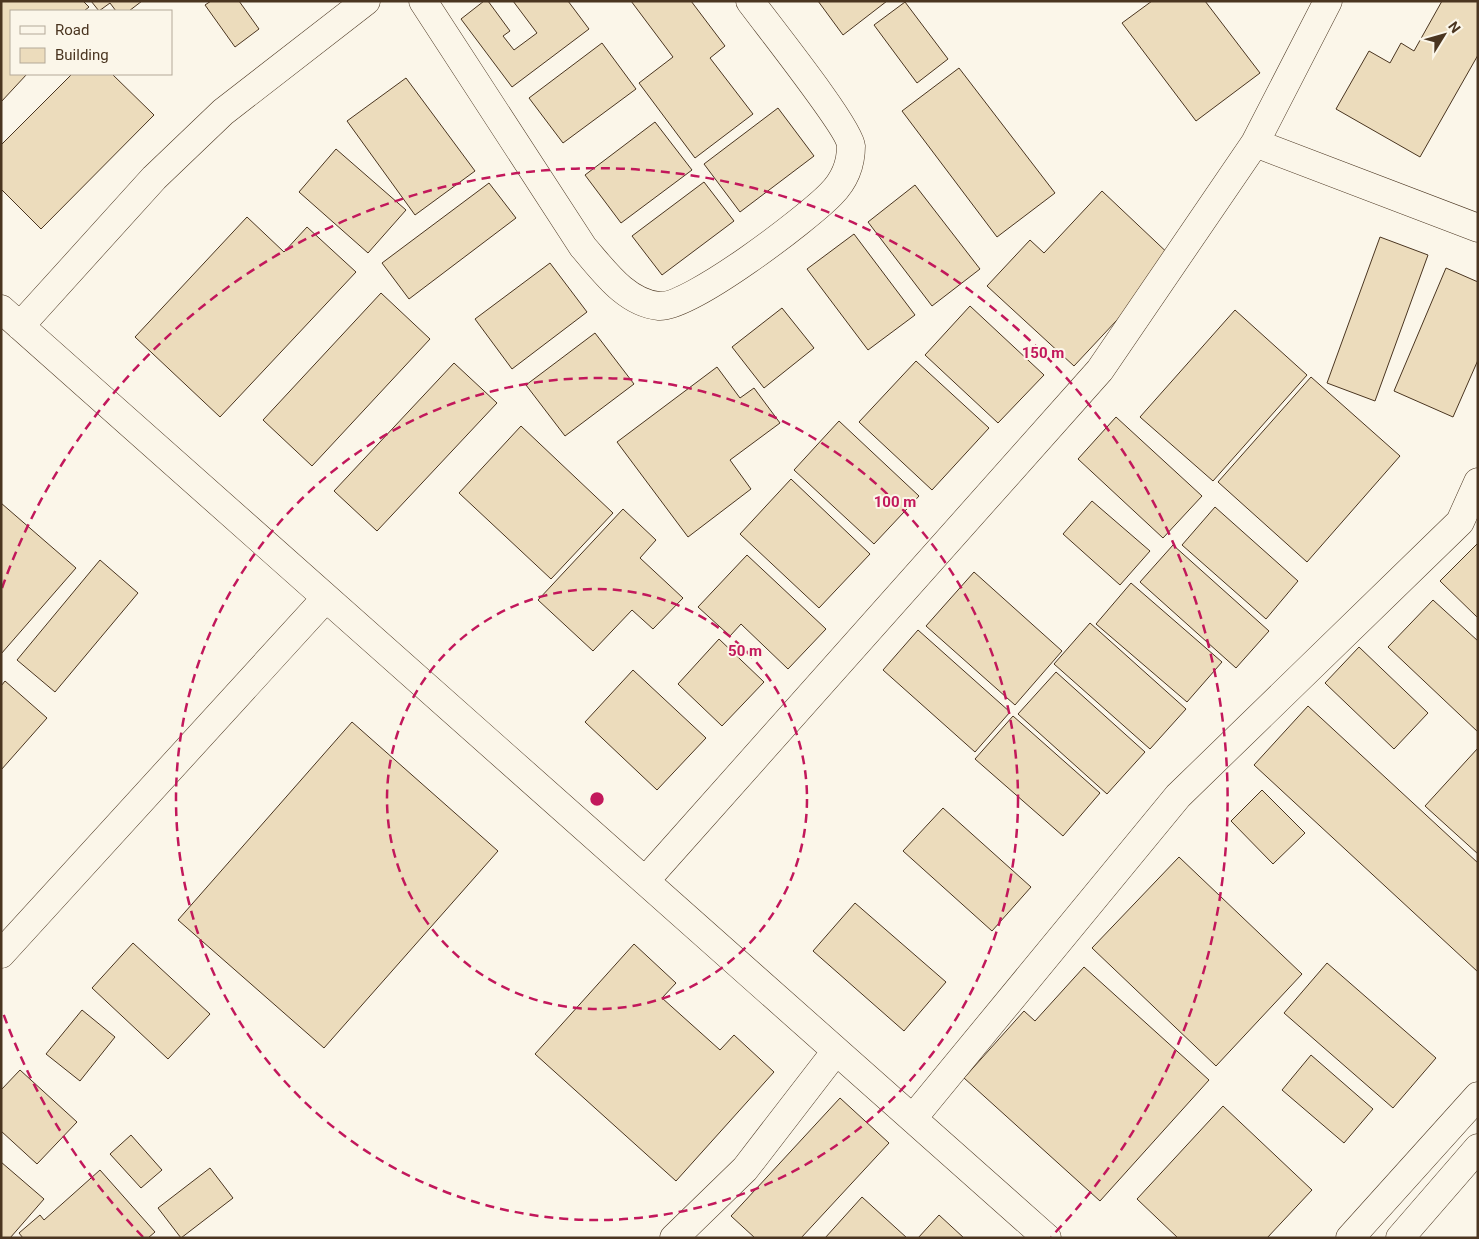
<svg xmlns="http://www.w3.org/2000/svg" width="1479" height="1239" font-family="Roboto,sans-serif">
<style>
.building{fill:#ecdcbc;stroke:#4a3520}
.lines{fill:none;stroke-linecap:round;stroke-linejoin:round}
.minor-casing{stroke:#4a3520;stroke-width:29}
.minor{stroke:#fbf6e9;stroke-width:28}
.ring{fill:none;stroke:#c2185b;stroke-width:2.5;stroke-dasharray:9 6}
.centre{fill:#c2185b;stroke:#fbf6e9;stroke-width:2.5}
.ring-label{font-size:15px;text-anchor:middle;font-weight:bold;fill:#c2185b;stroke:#fbf6e9;stroke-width:4;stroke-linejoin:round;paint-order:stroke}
</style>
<rect width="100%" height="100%" fill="#fbf6e9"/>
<path class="building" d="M1,1H83L89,7L84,11H11V74H27L1,102Z
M91,1H142L129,11H116L110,3L99,11Z
M211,1H239L259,29L235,47L205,5Z
M484,1H488L510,31L503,36L514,50L537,33L513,1H568L589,29L512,87L461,19Z
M631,1H691L725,46L710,58L753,114L695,158L639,83L673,57Z
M818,1H887L843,35Z
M1152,1H1205L1260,73L1196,121L1122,23Z
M1442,1H1478V55L1420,157L1336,109L1369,51L1390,63L1401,43L1414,51Z
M905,2L948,59L917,83L874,25Z
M602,43L636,89L563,143L529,98Z
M959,68L1055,193L997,237L902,111Z
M72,74H112L154,115L41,229L1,189V145Z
M406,78L475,171L415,215L347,121Z
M778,108L814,156L740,212L704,164Z
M655,122L692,170L621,223L585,175Z
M336,149L406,210L368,253L299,192Z
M704,182L734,221L662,275L632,236Z
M489,183L516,218L409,299L382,263Z
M915,185L980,269L932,306L868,222Z
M1102,191L1174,259L1074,366L987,286L1030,240L1044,253Z
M247,217L284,252L307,227L356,272L220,417L135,337Z
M854,234L915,315L868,350L807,269Z
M1380,237L1428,255L1375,401L1327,383Z
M550,263L587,312L512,369L475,319Z
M1446,268L1478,282V360L1453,417L1394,391Z
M381,293L430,339L312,466L263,420Z
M970,306L1044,375L998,423L925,355Z
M782,308L814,348L764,388L732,347Z
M1235,310L1307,375L1213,481L1140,417Z
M595,333L634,384L565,436L526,385Z
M916,361L989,428L932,490L859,422Z
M454,363L497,403L377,531L334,491Z
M717,367L740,398L754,388L780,423L730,460L751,489L688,537L617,442Z
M1311,377L1400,456L1307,562L1218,482Z
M1116,417L1202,496L1163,538L1078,459Z
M839,421L919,496L874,544L794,470Z
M521,426L613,513L551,579L459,493Z
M791,479L870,554L819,608L740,534Z
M1092,501L1150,551L1120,585L1063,534Z
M1,503L76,568L1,654Z
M1215,507L1298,581L1266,619L1182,545Z
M623,509L656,540L640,558L683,598L653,629L632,610L593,651L538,600Z
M1478,543V618L1440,581Z
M1173,545L1269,631L1236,668L1140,582Z
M747,555L826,629L788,669L741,624L730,636L698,607Z
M100,560L138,593L55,692L17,660Z
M974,572L1062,651L1015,705L926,626Z
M1131,583L1222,662L1187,702L1096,624Z
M1433,600L1478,641V732L1388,647Z
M1090,623L1186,709L1150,749L1054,664Z
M918,630L1010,712L975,752L883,670Z
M719,639L764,682L722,726L678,684Z
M1359,647L1428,713L1394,749L1325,683Z
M633,670L706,738L657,790L585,722Z
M1056,672L1145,752L1107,794L1018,714Z
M5,681L47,718L1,770V686Z
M1308,706L1478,863V972L1254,765Z
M1013,716L1100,793L1063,836L975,759Z
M352,722L498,851L324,1048L178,920Z
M1478,748V854L1425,806Z
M1262,790L1305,833L1273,864L1231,821Z
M943,808L1031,887L992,931L903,851Z
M1179,857L1302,974L1216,1066L1092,948Z
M855,903L946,982L904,1031L813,951Z
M133,943L210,1014L168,1059L92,988Z
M634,944L676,983L662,998L720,1050L734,1035L774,1072L676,1181L535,1054Z
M1327,963L1436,1058L1393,1108L1284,1013Z
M1084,967L1209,1080L1100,1201L964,1078L1024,1011L1035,1021Z
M82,1010L115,1037L80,1081L46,1054Z
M1311,1055L1373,1109L1344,1143L1282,1090Z
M20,1070L77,1122L37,1164L1,1131V1090Z
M840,1098L889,1143L801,1238H755L731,1216Z
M1223,1106L1312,1190L1267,1238H1178L1137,1199Z
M131,1135L162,1170L141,1188L110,1154Z
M1,1162L44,1199L10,1238H1Z
M210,1168L233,1198L181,1238L158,1208Z
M100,1170L155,1232L148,1238H23L19,1233L40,1215L44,1220Z
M862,1197L907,1238H825Z
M939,1215L964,1238H918Z"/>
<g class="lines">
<defs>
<path id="minor" d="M423,1L583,247C604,271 626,303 659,306C689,309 808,218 831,194C844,181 851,164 851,146C850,128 766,23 750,1
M1328,1L1255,143L1478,228
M1,309L1047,1238
M20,326L154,178L223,112L366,1
M645,881L1100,370L1255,143
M1,954L326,598
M913,1118L1178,796L1460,522L1478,482
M674,1238L745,1169L836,1051
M1350,1238L1478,1096
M1400,1238L1478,1148"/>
</defs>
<use href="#minor" class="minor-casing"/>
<use href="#minor" class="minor"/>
</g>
<g class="ring">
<circle cx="597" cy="799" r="210"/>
<circle cx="597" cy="799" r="421"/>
<path d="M143 1237A631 631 0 0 1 2 1010M2 588A631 631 0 1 1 1051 1237"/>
</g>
<circle cx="597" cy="799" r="8" class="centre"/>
<g class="ring-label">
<text x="1043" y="358">150 m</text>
<text x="895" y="507">100 m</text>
<text x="745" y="656">50 m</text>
</g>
<rect width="1479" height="1239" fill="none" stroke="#4a3520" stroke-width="5"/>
<rect x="10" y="10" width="162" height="65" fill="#fbf6e9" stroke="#b4a999"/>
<rect x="20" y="26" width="25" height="8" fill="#fbf6e9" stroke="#b4a999"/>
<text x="55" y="35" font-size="15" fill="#4a3520">Road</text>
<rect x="20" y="48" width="25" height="15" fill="#ecdcbc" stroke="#b4a999"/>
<text x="55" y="60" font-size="15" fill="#4a3520">Building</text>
<g transform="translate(1444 35) rotate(53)" stroke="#fbf6e9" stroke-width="4" paint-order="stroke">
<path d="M0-4L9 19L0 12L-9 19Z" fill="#4a3520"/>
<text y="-8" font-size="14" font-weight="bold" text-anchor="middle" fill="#4a3520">N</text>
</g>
</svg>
